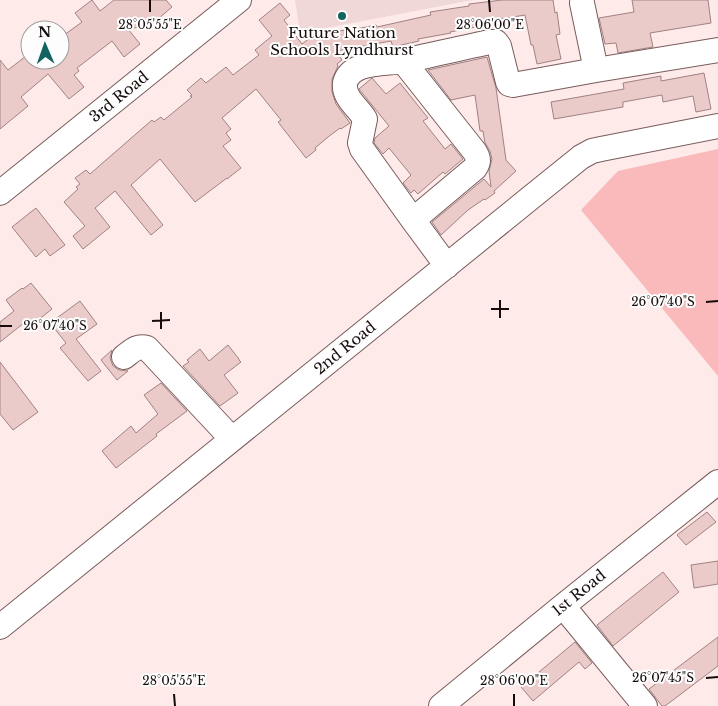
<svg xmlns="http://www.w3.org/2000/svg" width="718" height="706" font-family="'Libre Baskerville',serif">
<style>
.built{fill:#f1d8d8}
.green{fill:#fab9bb}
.building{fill:#ebcaca;stroke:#a18282}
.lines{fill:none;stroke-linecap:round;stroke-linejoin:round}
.minor-casing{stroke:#795c5c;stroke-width:26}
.minor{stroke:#fff;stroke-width:24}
.ticks{fill:none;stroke:#170c0c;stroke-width:2}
.poi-dot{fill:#136362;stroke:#fdfdfd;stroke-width:2}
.labels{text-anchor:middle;stroke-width:4;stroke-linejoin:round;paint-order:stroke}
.poi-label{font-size:15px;fill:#170c0c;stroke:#fdfdfd}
.street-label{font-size:15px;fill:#170c0c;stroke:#fdfdfd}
.ticks-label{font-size:12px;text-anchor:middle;fill:#170c0c;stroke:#fdfdfd;stroke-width:4;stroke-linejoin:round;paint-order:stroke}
</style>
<rect width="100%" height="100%" fill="#ffeaea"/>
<path class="built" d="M295,0H473L300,33Z"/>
<path class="green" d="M718,149V376L581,210L618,171Z"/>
<path class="building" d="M92,0L100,11L114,0H166L172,7L151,25L128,29L140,44L124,57L112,41L77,68L79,71L74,75L84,87L69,99L48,74L21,97L28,106L0,129V60L8,70L30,53V60H60V38L82,22L75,13Z
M502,0H553L555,13L557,12L560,34L556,35L561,59L537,64L533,45H531L525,15L476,23V27L450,32L451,33L418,39L419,41L393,47L391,41L336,51L342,60L337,64L338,66L332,79V92L336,104L350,123L341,129L340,128L328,137L315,148L316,150L306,158L278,122L281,120L256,89L222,118L231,129L226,133L231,140L223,146L241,168L227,179V178L195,202L160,159L131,185L163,225L151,235L115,191L95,208L110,227L83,249L73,236L85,226L64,202L78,189L76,187L80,184L75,178L86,170L90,174L152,120L154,122L161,117L164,120L192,97L190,96L192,95L187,90L201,78L206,83L226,67L233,75L259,55L255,50L272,36L259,20L280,3L290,15L284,20L302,44L320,30L323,34L356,28V29L376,25L377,27L431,15L430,12L469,6V4Z
M632,0H708L711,23L650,33L653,47L618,53L616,43L605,44L599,18L634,12Z
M487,57L496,88L506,160L516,171L494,191L495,193L485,200L484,199L468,210L441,235L432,222L484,179L491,187L489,171L492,159L490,151L485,143L483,131H480L475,95L451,100L428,70Z
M704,73L711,109L696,112L693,96L663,102L662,95L623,102V107L554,119L551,102L624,89L623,83L661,76V81Z
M372,78L386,94L400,83L428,118L423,121L445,149L451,144L463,159L445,174L443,172L418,194L414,190L411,193L403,183L411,175L389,148L383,154L374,143L375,138L389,126L359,89Z
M36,208L65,245L50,256L45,249L36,257L12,227Z
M31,283L52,309L28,328L24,323L0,342V322L14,311L6,300L22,288L23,289Z
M80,301L97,324L76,339L101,371L88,381L60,348L66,343L50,323Z
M228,345L239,359V360L241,362L224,375L238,393L220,406L183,366L189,362L187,360L200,349L209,361Z
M112,350L110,358L113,366L119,370L128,371L117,380L101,360Z
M0,362L38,412L13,430L0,414Z
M161,383L187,411L156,434L157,436L116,468L102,451L131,426L136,433L158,414L144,395Z
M707,512L716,522L686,545L677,535Z
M718,561V584L694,588L691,565Z
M663,572L679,592L613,646L597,625Z
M718,637V666L665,706H662L649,689Z
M575,642L592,663L585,669L579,662L533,701L521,687Z"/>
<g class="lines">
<defs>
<path id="minor" d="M582,3L596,70
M403,61L475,152C479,159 479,162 475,168L413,220
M0,193L239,0
M447,266L413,220L362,149L360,143L365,119C358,107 343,98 345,83C347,75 353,70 361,67C374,63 389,63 403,61C432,55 461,48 490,42H496L499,46L508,82L509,84L513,85L596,70L718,50
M124,357C132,351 137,345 147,348L232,439
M563,606L645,706
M0,627L581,157L592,151L601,149L718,126
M441,706L563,606L718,482"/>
</defs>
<use href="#minor" class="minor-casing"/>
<use href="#minor" class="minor"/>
</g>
<path class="ticks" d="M150,0V12M489,0L490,12M500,300V318M706,302L718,301M491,309H509M161,312V329M152,321L170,320M0,326H12M706,678L718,677M174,694L175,706M514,694V706"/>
<circle class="poi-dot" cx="342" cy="16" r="5"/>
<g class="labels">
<g class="poi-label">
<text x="342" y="38">Future Nation<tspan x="342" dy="17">Schools Lyndhurst</tspan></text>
</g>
<g class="street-label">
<text transform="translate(119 97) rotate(-39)" y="5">3rd Road</text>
<text transform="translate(345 348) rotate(-39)" y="5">2nd Road</text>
<text transform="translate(579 593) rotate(-39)" y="5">1st Road</text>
</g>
</g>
<g class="ticks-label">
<text x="150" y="29">28°05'55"E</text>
<text x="490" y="29">28°06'00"E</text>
<text x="663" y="306">26°07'40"S</text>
<text x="55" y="330">26°07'40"S</text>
<text x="663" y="682">26°07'45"S</text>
<text x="174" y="685">28°05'55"E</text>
<text x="514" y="685">28°06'00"E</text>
</g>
<g transform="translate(45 45) rotate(358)"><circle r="24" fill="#fdfdfd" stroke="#a19d9d"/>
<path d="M0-4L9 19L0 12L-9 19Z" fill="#136362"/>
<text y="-8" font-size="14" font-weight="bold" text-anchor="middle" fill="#170c0c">N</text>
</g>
</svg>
